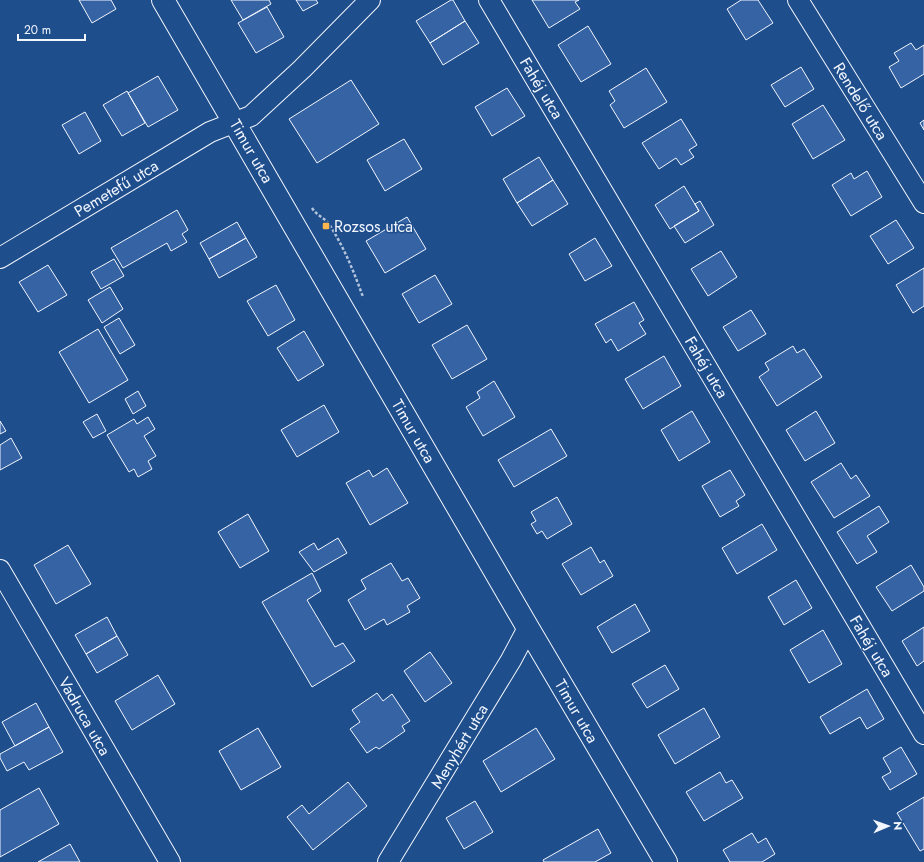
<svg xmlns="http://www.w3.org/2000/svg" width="924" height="862" font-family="Jost,sans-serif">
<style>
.building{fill:#3563a3;stroke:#f2f6ff}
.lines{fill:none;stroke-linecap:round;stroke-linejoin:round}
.street-casing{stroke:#f2f6ff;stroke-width:22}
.secondary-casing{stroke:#f2f6ff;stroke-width:24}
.path{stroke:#b3c4dc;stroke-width:2.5;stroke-dasharray:3 2;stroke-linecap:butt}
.street{stroke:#1f4e8c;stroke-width:20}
.secondary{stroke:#1f4e8c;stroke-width:22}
.poi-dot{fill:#ffb74d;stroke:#1f4e8c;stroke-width:1.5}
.labels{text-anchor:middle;stroke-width:3;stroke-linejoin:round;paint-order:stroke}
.street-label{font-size:16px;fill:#f2f6ff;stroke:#1f4e8c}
.poi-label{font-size:16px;fill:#f2f6ff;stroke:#1f4e8c;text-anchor:start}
</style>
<rect width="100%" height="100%" fill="#1f4e8c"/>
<path class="building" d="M79,0H111L116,9L92,23Z
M231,0H269L271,4L243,20Z
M296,0H316L318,3L303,11Z
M451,0H453L465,21L430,43L416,21Z
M532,0H579L575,2L580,9L549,28Z
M741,0H758L773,23L746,40L727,9Z
M267,7L284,37L256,53L238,23Z
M465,21L479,43L443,65L430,43Z
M588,26L611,64L581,82L558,45Z
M911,43L916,50L924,45V74L901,88L889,67L899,61L894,53Z
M801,67L814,89L785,107L771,85Z
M646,68L667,102L624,128L610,105L615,101L609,91Z
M158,76L178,110L148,127L128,93Z
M351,80L379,124L317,163L289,119Z
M507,88L525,116L492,136L475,107Z
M127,91L145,123L122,136L103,105Z
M823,105L845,140L813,159L792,124Z
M85,112L101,141L79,154L62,125Z
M681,119L697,145L689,150L694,157L681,165L676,158L659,169L642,143Z
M924,120V130L920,123Z
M404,139L422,169L385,191L367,160Z
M539,157L553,180L517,203L503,179Z
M867,171L882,197L851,216L832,185L851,173L854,179Z
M553,180L568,204L532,226L517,203Z
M684,186L699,211L670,229L655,205Z
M700,201L714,225L685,243L674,226L699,211L695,204Z
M177,210L188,230L182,234L187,242L171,251L167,243L123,268L111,248Z
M407,217L426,249L385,273L366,241Z
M896,220L914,248L888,264L870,236Z
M237,222L246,238L209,259L200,243Z
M246,238L257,257L219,278L209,259Z
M595,238L612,266L585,281L569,254Z
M721,251L737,277L708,296L691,269Z
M114,259L124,276L101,289L91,272Z
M48,265L67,295L38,312L19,282Z
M924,268V306L913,313L896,285Z
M435,275L452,304L419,323L402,294Z
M276,285L295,320L268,336L247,301Z
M110,287L123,309L102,323L88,300Z
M634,302L644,320L639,323L646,334L618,351L611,339L606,343L595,324Z
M751,310L766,334L738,351L723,327Z
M119,318L135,345L120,354L104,327Z
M467,325L487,359L452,379L432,345Z
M98,329L128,380L89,403L59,352Z
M304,331L324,365L298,381L277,348Z
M793,346L797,353L804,349L822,377L777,406L759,377L769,370L765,363Z
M664,356L681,386L643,409L625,379Z
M494,381L515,417L483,436L466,407L480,398L477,392Z
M138,391L146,406L133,414L125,399Z
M324,405L339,432L297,457L281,430Z
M692,411L710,442L679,461L661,430Z
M816,411L835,443L805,461L786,430Z
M97,414L106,431L93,438L83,422Z
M148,417L155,429L144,436L156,456L148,461L152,469L138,477L134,469L129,472L107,435L134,419L137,424Z
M0,421L6,431L0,434Z
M551,429L567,456L514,487L498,460Z
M11,438L22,458L0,470V445Z
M841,463L851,479L856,475L870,496L834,518L811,482Z
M387,468L408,503L370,525L346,483L369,470L373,477Z
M730,470L745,495L736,501L739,506L720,517L702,486Z
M557,497L572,524L547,539L542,531L537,534L531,524L536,521L531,512Z
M879,506L889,522L867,536L877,552L857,564L837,532Z
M248,514L269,551L240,568L218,532Z
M762,524L777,550L737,574L722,548Z
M338,538L347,553L314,572L299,552L314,543L318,550Z
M68,545L91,584L56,604L34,565Z
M591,547L600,563L604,560L613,576L581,595L562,564Z
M391,563L402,581L408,578L420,598L407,606L410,612L387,625L384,619L365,630L348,600L366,589L361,580Z
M911,565L924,587V591L892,611L876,587Z
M312,573L321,591L307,600L335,647L343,643L355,661L312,687L262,602Z
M796,580L812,608L784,625L768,597Z
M635,604L650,631L612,653L597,627Z
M107,617L117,636L86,654L75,635Z
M924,627V661L917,666L902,641Z
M823,630L842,664L809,683L790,650Z
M117,636L128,655L97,673L86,654Z
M430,652L452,683L425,702L404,671Z
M665,665L679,689L647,708L632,684Z
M158,675L175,704L132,730L115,701Z
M867,689L884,719L867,729L860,717L830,734L820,717Z
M377,693L383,701L392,694L410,721L402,726L405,731L379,749L376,747L367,753L350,729L360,722L352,710Z
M36,703L49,727L15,746L2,722Z
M704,708L720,737L675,764L658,735Z
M49,727L63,752L29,770L24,762L7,771L0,758V754Z
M258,728L281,767L241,790L219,751Z
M536,728L555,759L501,792L483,761Z
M901,747L917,774L890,790L882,777L891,772L883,758Z
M720,772L726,783L732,780L743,798L704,821L686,792Z
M348,782L367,806L313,850L287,817L302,805L309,814Z
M39,788L59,824L0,857V810Z
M924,797V849L920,851L897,813Z
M475,801L493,832L464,849L446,818Z
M598,829L611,853L595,862H544L543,860Z
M752,833L758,843L766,838L775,854L762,862H730L723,850Z
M70,844L80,862H38Z"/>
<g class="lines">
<defs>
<path id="street" d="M489,0L924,734
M798,0L924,203
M0,258L210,132L251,116L302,69L370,0
M0,570L170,862
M388,862L511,660L528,628"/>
<path id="secondary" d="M163,0L528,628L666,862"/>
</defs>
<use href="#street" class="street-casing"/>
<use href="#secondary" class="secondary-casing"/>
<path class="path" d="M312,208C317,216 325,218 329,224C344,247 354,272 363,297"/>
<use href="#street" class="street"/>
<use href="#secondary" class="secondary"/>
</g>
<rect class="poi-dot" x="322" y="222" width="8" height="8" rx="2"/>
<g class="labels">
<g class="street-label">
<text transform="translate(542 88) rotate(59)" y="6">Fahéj utca</text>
<text transform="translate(861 101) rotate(58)" y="6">Rendelő utca</text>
<text transform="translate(252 151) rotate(60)" y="6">Timur utca</text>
<text transform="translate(116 188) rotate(-31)" y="6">Pemetefű utca</text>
<text transform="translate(707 367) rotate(59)" y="6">Fahéj utca</text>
<text transform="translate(414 431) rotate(60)" y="6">Timur utca</text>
<text transform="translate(872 646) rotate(59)" y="6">Fahéj utca</text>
<text transform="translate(577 711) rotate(60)" y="6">Timur utca</text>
<text transform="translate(85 716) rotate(60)" y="6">Vadruca utca</text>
<text transform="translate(459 746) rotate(-59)" y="6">Menyhért utca</text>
</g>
<g class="poi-label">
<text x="334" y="232">Rozsos utca</text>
</g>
</g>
<g transform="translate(888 826) rotate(88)" stroke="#1f4e8c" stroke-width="3" paint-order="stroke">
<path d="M0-3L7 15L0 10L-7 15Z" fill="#f2f6ff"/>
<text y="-6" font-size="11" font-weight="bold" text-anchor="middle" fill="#f2f6ff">N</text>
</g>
<path d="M18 34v6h67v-6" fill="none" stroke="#f2f6ff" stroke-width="2"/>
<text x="24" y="34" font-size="12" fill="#f2f6ff" stroke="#1f4e8c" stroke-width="3" paint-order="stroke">20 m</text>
</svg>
